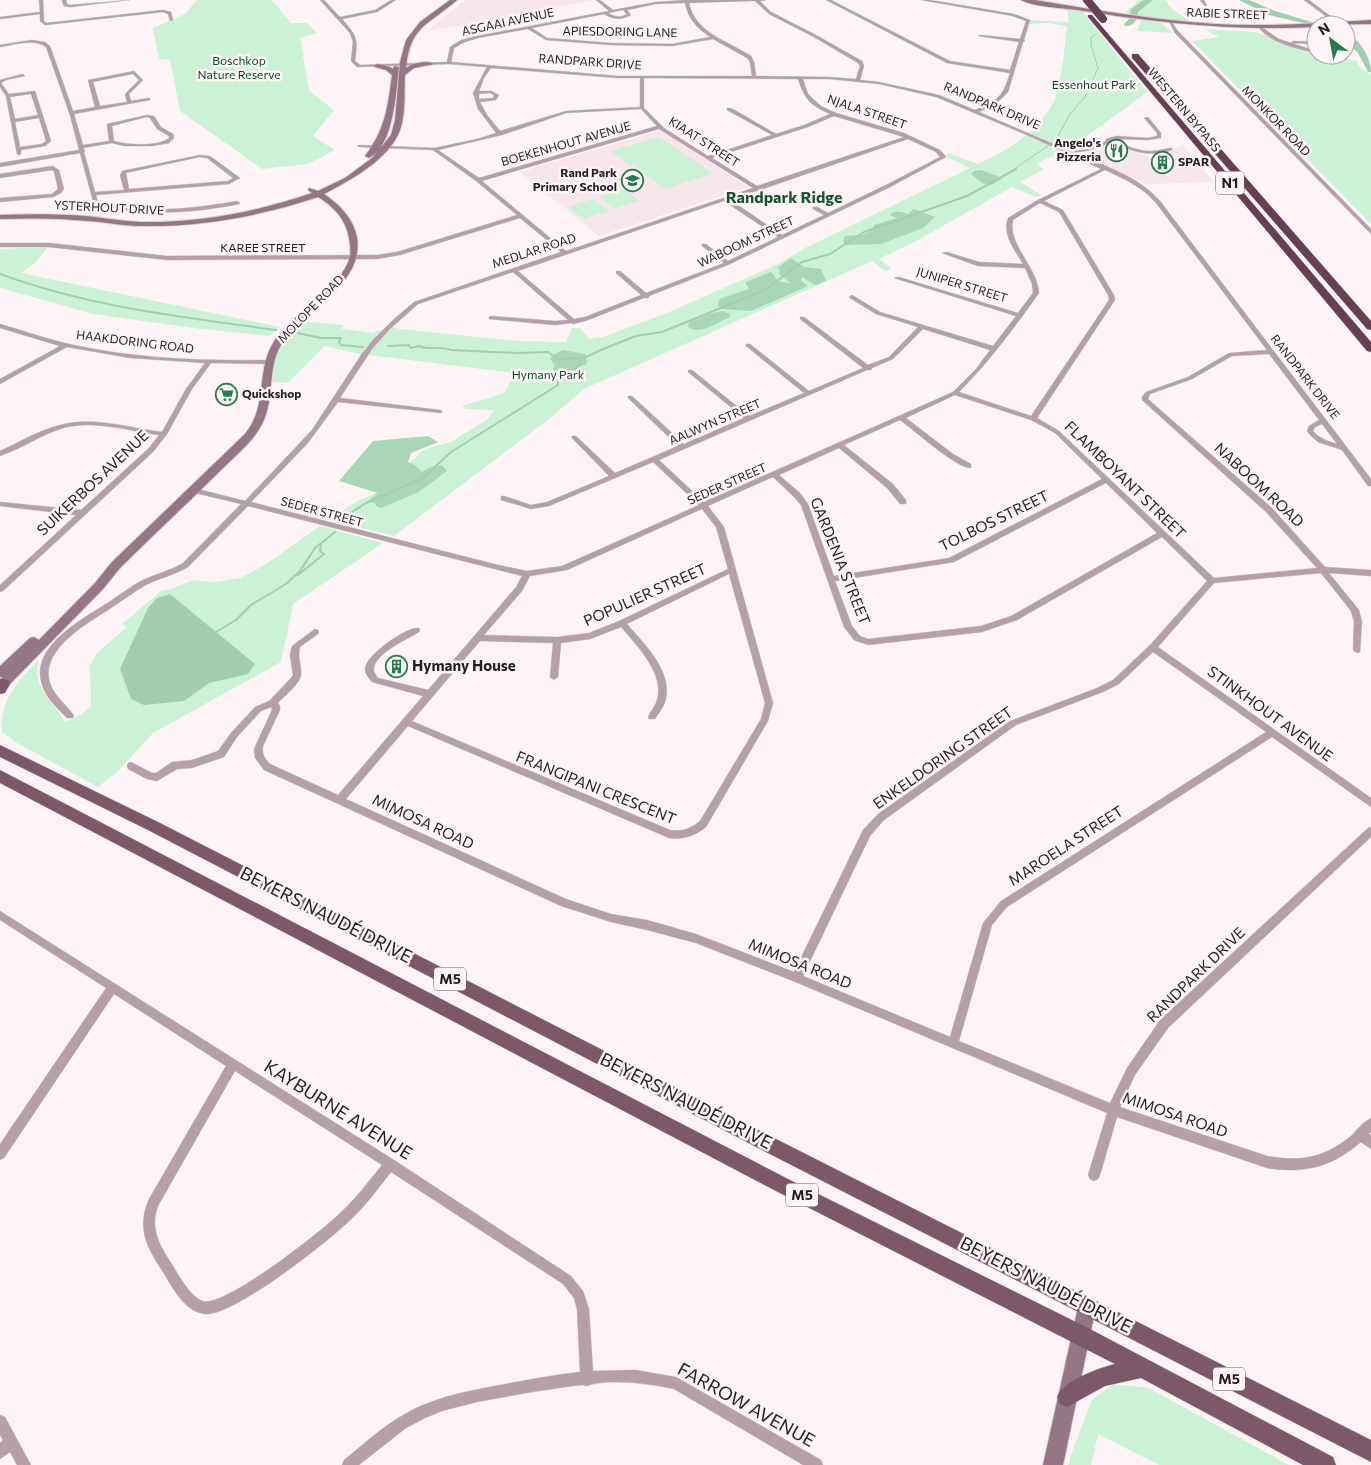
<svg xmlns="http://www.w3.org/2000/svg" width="1371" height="1465" font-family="Commissioner,sans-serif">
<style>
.built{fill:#f8e6ed}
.green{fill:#cbf1d7}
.forest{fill:#aad6b8}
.water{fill:#a2ceb0}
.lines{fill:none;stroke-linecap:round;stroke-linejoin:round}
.stream-far1{stroke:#a2ceb0;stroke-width:1}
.stream{stroke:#a2ceb0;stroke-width:2}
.river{fill:#a2ceb0;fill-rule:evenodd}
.street-casing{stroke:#dbd2d6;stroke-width:1}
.secondary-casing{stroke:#dbd2d6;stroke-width:2}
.primary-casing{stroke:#dbd2d6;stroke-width:1}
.highway-casing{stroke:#dbd2d6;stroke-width:1}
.street{fill:#b5a0a9;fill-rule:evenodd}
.secondary{fill:#957684;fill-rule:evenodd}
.primary{fill:#7c5869;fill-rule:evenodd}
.highway{fill:#673f52;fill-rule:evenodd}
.highway-bridge-casing{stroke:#dbd2d6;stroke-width:8;stroke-linecap:butt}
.highway-bridge{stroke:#673f52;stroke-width:8}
.labels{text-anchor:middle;stroke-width:5;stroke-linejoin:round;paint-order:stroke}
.far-street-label{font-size:12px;fill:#231f21;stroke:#fef4f8}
.far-park-label{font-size:12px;fill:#004e2a;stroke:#fef4f8}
.far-poi-label{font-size:12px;font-weight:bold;fill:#231f21;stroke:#fef4f8;text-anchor:end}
.shield{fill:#fef4f8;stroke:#655f62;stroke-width:1}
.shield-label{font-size:14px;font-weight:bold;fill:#231f21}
.street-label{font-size:15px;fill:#231f21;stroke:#fef4f8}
.poi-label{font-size:15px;font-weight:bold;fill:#231f21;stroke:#fef4f8;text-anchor:start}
.far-district-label{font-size:16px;font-weight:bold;fill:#185131;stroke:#fef4f8}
.near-street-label{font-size:18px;fill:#231f21;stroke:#fef4f8}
</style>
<rect width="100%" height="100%" fill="#fef4f8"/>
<path class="built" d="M466,0H595L430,31V28Z
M661,130L748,187L599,236L520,172Z
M1111,143L1150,158L1183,145L1214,182L1146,184L1083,156Z"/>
<path class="green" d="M197,0H272L291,23H307L317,33L300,38L309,91L334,110L313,136L335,150L308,164L262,169L180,111L170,60L159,59L153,28L185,14Z
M1139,0H1164L1172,9L1190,21H1174L1125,13Z
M1061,6L1080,8L1147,92C1109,120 1079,145 1036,164L1044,169L1020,182L1041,195L1036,197L1012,187L916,241L879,259L892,269L885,271L872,261L584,389L549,419L394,536L330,520L352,504L377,492L425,449L451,442L488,419L494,410L466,409L462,406L505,393L514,373L360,354L325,346L288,383L273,382C274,354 279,340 300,321L344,325L342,329L372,333L391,326L399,329L517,341L566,342L572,328H580L589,339L603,337L667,313L778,264L805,248L970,168L944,156L949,153L978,164C1009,150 1038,132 1054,101C1060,89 1065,45 1067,29L1066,26L1048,23L1030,24L1029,20L1069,22L1067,10Z
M1141,20L1161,23L1173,33L1137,31Z
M1204,29L1256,32L1316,52V55H1329L1358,61L1359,66L1371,75V224L1192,41L1219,37Z
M659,137L711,172L712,174L667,188L662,187L633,164L630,165L611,151Z
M624,189L639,201L614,209L599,197L611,193L616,197L612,193Z
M593,199L609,211L583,219L568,207Z
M48,247L36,262L21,273L280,327L270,336L201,329L93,314L0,288V249Z
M320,526L383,543L293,604L281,662L153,733L117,772L98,787L17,743L2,732C0,698 18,682 39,659C31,688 53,700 65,722L81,715L91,706L90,665L97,653L127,627L122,624L161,591L172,589L193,580L214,582L240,578L263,566Z
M1113,1384L1149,1388L1289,1465H1159L1098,1434L1091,1465H1068L1072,1452L1092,1400Z"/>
<path class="forest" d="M981,170L1003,178L991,185L982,183L971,174L974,171Z
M914,209L935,217L923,228L881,244L845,245L843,241L845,236L862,235L871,231L874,225L897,218L890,215C895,209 902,212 908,214Z
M791,258L804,267L821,269L826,281L815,285L802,277L801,281L808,286L751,311L722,309L718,305L719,299L749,289L746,284V282L771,272L778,281L792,284L779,274L780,270L777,268Z
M723,311L730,314V317C717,322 701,336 688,327L689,322L712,313Z
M563,350L585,354L587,361L586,365H582L578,369L583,372L573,377L567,372L557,373L553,370L555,365L550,359L553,355Z
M428,436L438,442L411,453L408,462L415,465L422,472L430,467L442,465L447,471L419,492L381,508L376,506V504L372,503L370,499L378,493L339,481L373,441Z"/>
<path class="water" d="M170,594L255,664L248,674L209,683L184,701L144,705L131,699L120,669L148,608L157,598Z"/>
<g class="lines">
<path class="stream-far1" d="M1056,140L1070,114L1085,97L1098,68L1091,45V37L1096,34
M1013,170L1055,141"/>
<path class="stream" d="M0,274C89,307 182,317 276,330
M293,332L321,338H341L339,342L341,345L363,347
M388,346L409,345L411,348L419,346C429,351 440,345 451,350L518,353L548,352L558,359L584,358
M340,523L346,516L366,503L423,478L451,452L558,385V381L569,376L584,358L603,349L636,336L662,332L765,290L802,262L830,254L864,232L967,196L1016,169
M298,575L324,554L320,551L321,545
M216,632L236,620L251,605L286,584L300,571L315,548L335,532"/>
<path class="river" d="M1144,0H1153L1138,12C1137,19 1135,27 1125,26L1124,24L1129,19L1131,9Z
M1239,0H1249L1275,11L1315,23L1311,25L1269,15Z
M1346,33C1360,39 1371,58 1371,72H1368L1358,53L1346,40Z"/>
<defs>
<path id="street" d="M39,0H43L44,21L46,23L163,10L171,12L173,20L170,21L168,14L163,12L45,25L40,21V14L0,19V17L40,12Z
M62,0H66L67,4L70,5L130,0L70,7L64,6Z
M320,0H324L340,17L375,10L391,0H396L377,12L342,19C357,36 358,38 355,61L360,65L447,62L450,47L461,40L477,36L609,11L596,0H600L613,10L656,2L686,0H766L760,1L771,12L816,35L862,61L864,66L860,80L879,82L939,95L975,110C999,99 1002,98 1010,73L947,63L826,0H831L950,61L1010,70L1019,42L978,36L980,35L1020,39L1026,21L1013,16L921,0H930L1014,14L1030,20L1024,40L1025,41L1023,42L1008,92L996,104L979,112L1072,152L1095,146L1106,141V139L1117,136L1148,138L1157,136V133L1144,118L1148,117L1161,133V138L1148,140L1118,139L1114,141C1126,145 1139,152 1152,151C1159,151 1165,148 1172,148V150C1149,158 1131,151 1110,142L1099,148L1076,153C1106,167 1138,176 1160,201L1371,479V486H1368L1342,450L1318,442L1311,436L1307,431L1309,426L1319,420L1269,354L1232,356L1192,379L1150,394L1148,399L1272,508L1325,567L1371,570V576L1329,573L1359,610L1362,622L1360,652L1357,653L1353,650L1354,622L1351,611L1321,573L1214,583L1158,647L1371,798V807L1272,737L1007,907L992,925L959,1041L1110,1103L1127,1068L1160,1020L1368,828L1371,827V837L1168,1028L1135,1075L1120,1107L1267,1156C1301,1162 1324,1158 1351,1136C1357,1130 1363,1122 1371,1118V1132L1369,1134L1371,1135V1149L1361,1142C1332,1167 1305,1174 1267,1168L1117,1117L1100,1175L1098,1179L1094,1181L1090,1179L1088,1175L1107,1113L793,981L696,943L647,930L611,922L561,906L264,770L255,758L254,749L272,710L271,707L261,711L237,737L224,757L192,768L177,769L157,781L147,779L128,769L127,766L128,763L131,762L152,773H156L172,762L192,760L218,751L231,733L255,707L269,701L291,678L293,675L290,655L292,646L315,629L318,630L319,632L318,634L300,647C297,658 302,666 301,675C300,684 284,696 278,703L280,706V710L263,746C262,754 264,758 270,764L338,795L423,696L372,682C368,677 363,672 366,665C370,653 407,626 419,628L420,630L419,632C407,639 377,653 374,667C373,671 375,674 378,678L428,690L516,587L522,576L248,506L188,567C175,575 160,578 146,585C135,591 125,599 114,606C92,621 43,646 49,679C52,695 66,703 74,716L73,718H67C57,708 44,696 41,681C32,645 84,618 109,602C119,595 130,587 141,581C155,574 170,571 183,563L241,504L191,492V488H194L245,501L312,430L361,355L373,340L393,320L414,302L561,252L520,218L400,255L377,259L167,260L49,247H0V243H49L167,256L377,255L397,252L517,215L476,181L433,150L359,147L357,146L359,145L434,148L477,139L496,133L478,109L473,93L487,67L449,64L357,67L351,61L353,42L350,33ZM755,1L769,14L814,37L858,63L860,66L856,79L829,77L756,76L754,62L751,56C728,41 695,33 689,3ZM685,3C688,19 697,28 710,37L672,44L611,43L547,38L532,28L604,14C613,20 622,20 631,15L627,10L656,4ZM623,10L627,14C620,18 615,17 608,13ZM528,29L546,40L611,45L672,46L713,39L747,58L750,62L752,76H618L451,62L454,48L465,42L478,38ZM491,68L618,78H640V107L566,111L500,131L487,115L480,102L496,100L499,95L491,91H479L484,78ZM644,78L798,79C805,100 810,105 830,114L804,125L776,134L731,108H727V110L772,135L708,156L664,128L644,108ZM803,79H829L879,84L936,97L1027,135L1101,169L1038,200L1008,218C1002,235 1015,250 1023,264L979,262L947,252L942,253L978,266L1025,268L1032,284L1033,293L1018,313L899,277L894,278L1016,316L993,346L880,312L852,295L849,297L850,298L876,314L918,327L889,357L868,365L804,317H800V319L863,368L809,391L750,344H746V346L804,393L749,416L692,370H688V372L744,418L684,444L632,396H628V398L678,446L615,473L576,436H572V438L609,476L547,502L531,505L504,496H501V500L531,509L549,506L653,462L699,505L562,566L527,571L498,565L251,502L308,443L338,402L442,413V411L440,410L340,398L372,349L390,329L418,304L513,272L568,320L555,321L491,316L489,317V319L555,325L571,323L574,324L588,320L644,298H648L649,296L730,264L890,187L946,157L940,150L904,133L836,113L821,106L808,94ZM490,93L494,95L493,98L479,99V94ZM641,109L657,126L479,178L438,150L502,135L566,113ZM834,116L904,137L757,186L712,158L808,127ZM659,129L753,188L566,251L482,181ZM908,139L936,152L940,157L886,185L828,213L817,207H813V209L824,215L782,235L729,199L760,190ZM1105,170C1126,180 1141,186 1156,203L1267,350L1229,353L1188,377L1146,392L1142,397V400L1266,512L1317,568L1214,578L1059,431L1037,418L1115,300L1114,295L1063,210L1044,201ZM724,201L778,237L728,261L706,244H702V246L724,263L646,293L620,271H616V273L641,295L585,317L574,319L518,271ZM1040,203L1059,212L1108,295L1109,300L1031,416L959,392C990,361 1014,328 1039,293C1037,266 1007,244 1013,220ZM923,329L990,350L976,369L953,392L704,502L659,460L867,370H871L872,368L893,359ZM955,395L1031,420L1055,433L1102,479L949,558L834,576L808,504L800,493L779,475L839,448L887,488L900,504H906V500L893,484L844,445L900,420C914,430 957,469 971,468V464L953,454L906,418ZM1322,424L1337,444C1328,441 1320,439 1313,431L1315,427ZM773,477L794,497L801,505L844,627L854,640L868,645L982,632L1017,620L1162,537L1207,581L1150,645L1113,680L1097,688L1010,721L878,814L863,830L794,972L696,934L647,920L611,914L566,899L346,799L408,726L669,838C683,840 695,836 706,827L768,721L773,703L724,527L708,506ZM1106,483L1157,533L1011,616L981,626L868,639L860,636L852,626L835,581L954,562ZM702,509L716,527L728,569L619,621L589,633L557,637L484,635L522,591L530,576L567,570ZM729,574L765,703L761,719L700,821C690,829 682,832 670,830L412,721L480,641L553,643L550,677L554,680L558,677L561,643L590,639L621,627C637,646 667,675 656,703C654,708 650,712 648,717L649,719H655C658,714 663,708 665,702C674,672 645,645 627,624ZM1153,652L1266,732L1001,901L983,923L950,1037L803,976L870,836L884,820L1016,725L1103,692L1119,684Z
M1200,0H1204L1207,6H1205Z
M1304,0H1309L1341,24L1338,25Z
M1169,21H1171L1178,31L1371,229V234L1175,33Z
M1260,26L1279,39L1316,51V53C1295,48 1272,44 1258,27Z
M32,40L45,42L50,46L73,111L95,107L88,80L134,71L143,80L129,94L131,101L148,98H150V100L74,114L83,145L109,141L107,124L147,115L154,116L161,127L173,134L174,138L169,143L152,146H124L112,143L83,148L85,151L84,152L95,192L124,190L120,175L122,171L200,155L210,156L240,178L229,184L96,195L98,203C144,214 191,209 237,201L240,203L239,204C191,214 141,216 94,205L80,153L0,167V163L79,150L70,115L46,47C33,38 14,45 0,47V45ZM133,74L139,80L125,94L127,102L100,106L93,82ZM147,117L150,118L157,129L169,136V138C158,147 128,145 114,141L112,126ZM200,157L207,158L233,178L228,181L129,189L126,173Z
M1293,41L1316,42V44L1291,43Z
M1330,55H1341L1348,57L1346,58Z
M23,74L25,76L6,80L1,83L9,94L35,91L51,141L45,146L21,150V154L19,155L17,154L6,96L0,87V80ZM31,94L38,115L15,119L10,97ZM39,118L46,141L42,144L20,147L15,122Z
M53,166L59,170L64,189L61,193L53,197L0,202V198L52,194L58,189L54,171L52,170L0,178V174Z
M0,324C25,331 49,340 74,345C138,359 204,361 269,360L272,362L269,364L211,363L192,389L167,434L153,452L3,591L0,592V585L76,515L0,506V502L81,510L149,448L159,435C128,431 91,419 60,429C39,436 21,449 0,456V451C22,441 44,427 69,423C99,418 132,428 162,432L186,389L205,363L130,358L67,347L0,384V379L60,346L0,328Z
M0,911L394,1160L571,1276L583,1291L589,1309L593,1371L636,1370L676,1377L821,1460L823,1465H803L674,1389C651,1384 608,1378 587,1386L583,1385L573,1386L532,1392L477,1402L442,1411L425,1418L406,1428L359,1465H342L344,1460C364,1444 383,1426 405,1414C434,1397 468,1391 500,1385C527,1380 553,1375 580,1372L577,1309L574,1298L563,1284L391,1172C377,1190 364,1208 347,1223C325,1244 232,1317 205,1314C185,1312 172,1287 163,1272C147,1247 136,1229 149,1199L226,1066L114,994L4,1158L0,1160V1144L106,988L0,920ZM235,1071L382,1165C368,1182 355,1200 339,1214C322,1231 223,1309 202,1301C189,1295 180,1277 173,1266C161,1247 149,1230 158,1206Z
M0,1415L5,1417L31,1465H17L10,1452L0,1459V1443L3,1440L0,1435Z"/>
<path id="secondary" d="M450,0H457C429,25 410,25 406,68C412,63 427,60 434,64L414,68L405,75C404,93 406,113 400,130C390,159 349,181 324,194C339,204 354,219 357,238C364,287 302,308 281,345C267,368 275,397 263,422C254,441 236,455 221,470C188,503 153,535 120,568L103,589L4,690L0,692V679L3,677H0V666L30,638L34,637L39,640L95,583L112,562L245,434C268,406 256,374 272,345C289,313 341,290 350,257C351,251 350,244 349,238C346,219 333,206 318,197C261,216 202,227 141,226C123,226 106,222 88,221C59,218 29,218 0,219V215C29,214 58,214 87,216C105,218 123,221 140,222C199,223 257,212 312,193L308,190L309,188L318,191L345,178L372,158L391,135L395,120L400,62L406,40L420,22Z
M1021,0H1035C1095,10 1155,20 1215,24C1267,27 1319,23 1371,20V24L1316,25V27C1235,31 1157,23 1077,10C1062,8 1033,7 1021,0Z
M377,64L390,67L393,69L394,66L399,67C396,91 394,146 369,158L365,156C385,130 388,107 392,75L386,70L375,67L374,66Z
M1087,1298L1093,1301L1096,1307L1063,1465H1043L1078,1307L1081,1301Z"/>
<path id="primary" d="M3,679L8,680L10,684L5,693L0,694V680Z
M0,745L158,822L776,1139L1371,1440V1462L764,1151L148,830L0,757Z
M0,770L786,1178L1088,1328L1333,1457L1336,1465H1303L1141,1378L1105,1386L1067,1407L1060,1404L1057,1397C1063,1381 1098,1368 1115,1364L774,1190L0,783Z"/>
<path id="highway" d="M1088,15H1092L1371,342V352L1367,351L1088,17Z
M1132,54H1138L1371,321V330L1367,329L1132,58Z"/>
</defs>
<use href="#street" class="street-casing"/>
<use href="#secondary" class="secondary-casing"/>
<use href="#primary" class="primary-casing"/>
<use href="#highway" class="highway-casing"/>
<use href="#street" class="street"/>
<use href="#secondary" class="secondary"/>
<use href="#primary" class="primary"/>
<use href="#highway" class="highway"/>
<defs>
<path id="highway-bridge" d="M1087,0L1103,19"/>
</defs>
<use href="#highway-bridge" class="highway-bridge-casing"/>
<use href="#highway-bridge" class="highway-bridge"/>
</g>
<defs>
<symbol id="restaurant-ring" viewBox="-11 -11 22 22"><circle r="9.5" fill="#fef4f8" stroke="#287b4d" stroke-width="1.5"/><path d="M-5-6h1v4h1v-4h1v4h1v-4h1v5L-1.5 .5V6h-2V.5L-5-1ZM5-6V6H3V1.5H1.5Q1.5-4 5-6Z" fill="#287b4d"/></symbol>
<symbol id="building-ring" viewBox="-11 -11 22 22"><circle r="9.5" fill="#fef4f8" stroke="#287b4d" stroke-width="1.5"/><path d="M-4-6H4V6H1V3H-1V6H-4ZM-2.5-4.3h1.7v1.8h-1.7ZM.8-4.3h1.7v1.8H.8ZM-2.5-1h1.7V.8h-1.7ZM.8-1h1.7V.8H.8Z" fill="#287b4d"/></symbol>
<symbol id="school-ring" viewBox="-11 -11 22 22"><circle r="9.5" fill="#fef4f8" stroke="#287b4d" stroke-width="1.5"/><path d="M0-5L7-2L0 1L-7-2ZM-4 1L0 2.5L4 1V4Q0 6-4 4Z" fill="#287b4d"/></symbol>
<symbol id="supermarket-ring" viewBox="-11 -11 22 22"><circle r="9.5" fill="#fef4f8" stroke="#287b4d" stroke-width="1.5"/><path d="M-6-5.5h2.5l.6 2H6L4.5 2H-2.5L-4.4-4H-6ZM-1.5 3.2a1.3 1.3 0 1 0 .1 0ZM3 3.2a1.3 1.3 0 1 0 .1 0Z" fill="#287b4d"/></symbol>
</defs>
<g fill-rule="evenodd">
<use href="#restaurant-ring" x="1104" y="138" width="25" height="25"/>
<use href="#building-ring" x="1150" y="150" width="25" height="25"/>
<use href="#school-ring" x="620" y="168" width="25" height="25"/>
<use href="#supermarket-ring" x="214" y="382" width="25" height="25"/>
<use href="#building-ring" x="384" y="654" width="25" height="25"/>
</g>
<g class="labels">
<g class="far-street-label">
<text transform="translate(1227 14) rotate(2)" y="4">RABIE STREET</text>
<text transform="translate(508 22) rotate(-12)" y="4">ASGAAI AVENUE</text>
<text transform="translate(620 32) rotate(1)" y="4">APIESDORING LANE</text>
<text transform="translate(590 62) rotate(4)" y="4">RANDPARK DRIVE</text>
<text transform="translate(992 106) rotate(23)" y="4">RANDPARK DRIVE</text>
<text transform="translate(1184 110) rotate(50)" y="4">WESTERN BYPASS</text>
<text transform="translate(867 112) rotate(19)" y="4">NJALA STREET</text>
<text transform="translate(1276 121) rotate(46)" y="4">MONKOR ROAD</text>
<text transform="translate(704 142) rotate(33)" y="4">KIAAT STREET</text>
<text transform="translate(566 144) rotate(-16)" y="4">BOEKENHOUT AVENUE</text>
<text transform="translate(109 208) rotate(3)" y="4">YSTERHOUT DRIVE</text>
<text transform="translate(746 242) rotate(-25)" y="4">WABOOM STREET</text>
<text x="263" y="252">KAREE STREET</text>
<text transform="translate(534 251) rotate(-18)" y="4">MEDLAR ROAD</text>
<text transform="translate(962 285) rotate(17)" y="4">JUNIPER STREET</text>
<text transform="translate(311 309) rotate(-46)" y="4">MOLOPE ROAD</text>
<text transform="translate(135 342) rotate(7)" y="4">HAAKDORING ROAD</text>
<text transform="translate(1305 377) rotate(52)" y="4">RANDPARK DRIVE</text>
<text transform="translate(715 422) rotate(-23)" y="4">AALWYN STREET</text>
<text transform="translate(727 484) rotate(-24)" y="4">SEDER STREET</text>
<text transform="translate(322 512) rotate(15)" y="4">SEDER STREET</text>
</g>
<g class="far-park-label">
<text x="239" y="65">Boschkop<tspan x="239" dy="14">Nature Reserve</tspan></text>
<text x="1094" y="89">Essenhout Park</text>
<text x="548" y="379">Hymany Park</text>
</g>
<g class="far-poi-label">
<text x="1101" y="147">Angelo's<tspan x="1101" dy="14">Pizzeria</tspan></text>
<text x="1178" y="166" text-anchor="start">SPAR</text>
<text x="617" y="177">Rand Park<tspan x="617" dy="14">Primary School</tspan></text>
<text x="242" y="398" text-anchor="start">Quickshop</text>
</g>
<g class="shield">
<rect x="1216" y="171.5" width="28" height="23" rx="4"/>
<rect x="434" y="967.5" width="32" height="23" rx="4"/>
<rect x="786" y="1183.5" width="32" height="23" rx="4"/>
<rect x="1213" y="1367.5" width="32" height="23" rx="4"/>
</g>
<g class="shield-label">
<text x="1230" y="188">N1</text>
<text x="450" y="984">M5</text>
<text x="802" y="1200">M5</text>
<text x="1229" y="1384">M5</text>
</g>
<g class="street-label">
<text transform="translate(1125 480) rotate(44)" y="5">FLAMBOYANT STREET</text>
<text transform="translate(93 483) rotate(-43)" y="5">SUIKERBOS AVENUE</text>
<text transform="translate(1259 485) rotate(43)" y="5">NABOOM ROAD</text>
<text transform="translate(994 521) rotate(-26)" y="5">TOLBOS STREET</text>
<text transform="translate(840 561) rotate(68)" y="5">GARDENIA STREET</text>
<text transform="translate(645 595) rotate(-24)" y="5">POPULIER STREET</text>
<text transform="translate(1270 714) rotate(36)" y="5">STINKHOUT AVENUE</text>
<text transform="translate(943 758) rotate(-35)" y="5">ENKELDORING STREET</text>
<text transform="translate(596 788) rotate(22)" y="5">FRANGIPANI CRESCENT</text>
<text transform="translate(423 822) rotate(25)" y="5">MIMOSA ROAD</text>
<text transform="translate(1066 846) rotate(-33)" y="5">MAROELA STREET</text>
<text transform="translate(800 964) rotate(22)" y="5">MIMOSA ROAD</text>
<text transform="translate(1196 975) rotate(-44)" y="5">RANDPARK DRIVE</text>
<text transform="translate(1175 1115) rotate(19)" y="5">MIMOSA ROAD</text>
</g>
<g class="poi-label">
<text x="412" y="671">Hymany House</text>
</g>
<g class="far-district-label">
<text x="784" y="203">Randpark Ridge</text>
</g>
<g class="near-street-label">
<text transform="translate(326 915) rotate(27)" y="6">BEYERS NAUDÉ DRIVE</text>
<text transform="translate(686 1101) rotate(27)" y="6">BEYERS NAUDÉ DRIVE</text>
<text transform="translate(338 1110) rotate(32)" y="6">KAYBURNE AVENUE</text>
<text transform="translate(1046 1285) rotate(27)" y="6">BEYERS NAUDÉ DRIVE</text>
<text transform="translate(746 1405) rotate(29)" y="6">FARROW AVENUE</text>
</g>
</g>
<g transform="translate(1331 40) rotate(328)"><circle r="24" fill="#fef4f8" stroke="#a69fa2"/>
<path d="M0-4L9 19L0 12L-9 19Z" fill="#287b4d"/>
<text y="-8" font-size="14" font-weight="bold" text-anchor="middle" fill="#231f21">N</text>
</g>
</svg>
